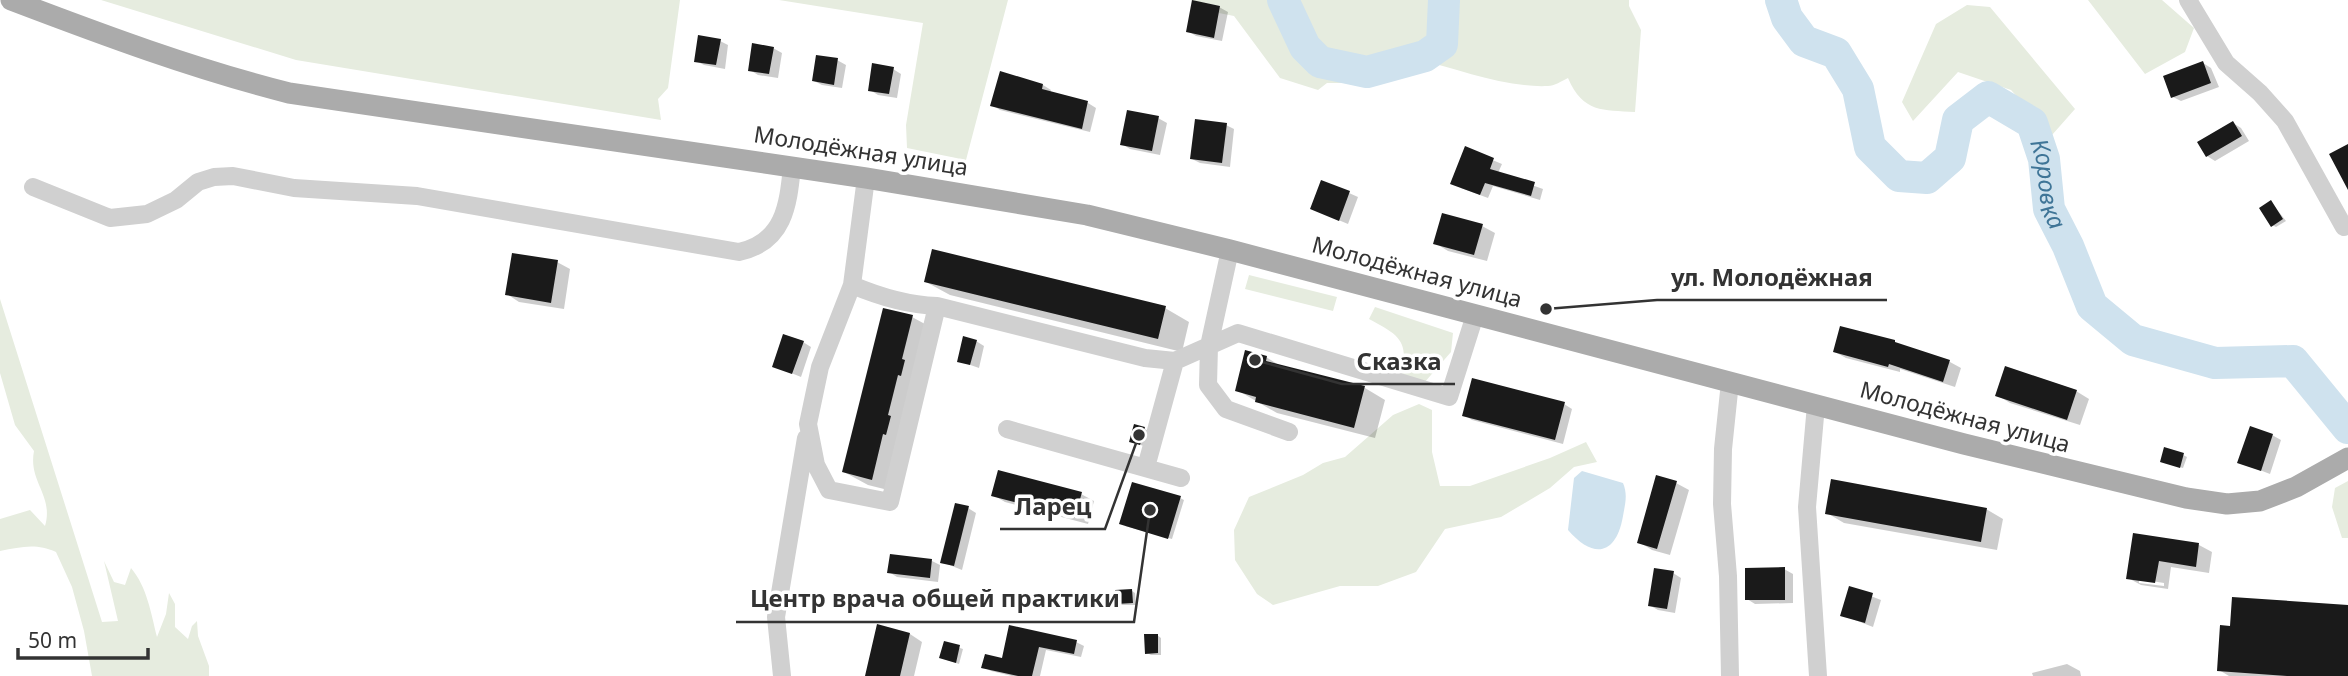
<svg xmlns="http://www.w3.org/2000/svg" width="2348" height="676" font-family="'Noto Sans',sans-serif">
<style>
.green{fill:#e6ecdf}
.water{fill:#cfe2ee}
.shadow{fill:#0003;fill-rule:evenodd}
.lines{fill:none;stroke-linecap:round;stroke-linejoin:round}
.river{stroke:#cfe2ee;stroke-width:32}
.building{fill:#1a1a1a}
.minor{stroke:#d0d0d0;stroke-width:18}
.major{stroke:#ababab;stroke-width:21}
.labels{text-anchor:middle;stroke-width:7;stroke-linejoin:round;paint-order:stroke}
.street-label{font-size:23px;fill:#333;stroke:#fff}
.water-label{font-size:24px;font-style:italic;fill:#3f7597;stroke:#fff}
.leader{fill:none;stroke:#333;stroke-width:2.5}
.callout-dot{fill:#333;stroke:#fff;stroke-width:2.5}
.callout-label{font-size:24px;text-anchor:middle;font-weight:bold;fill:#333;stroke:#fff;stroke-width:7;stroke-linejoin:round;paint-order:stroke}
</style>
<rect width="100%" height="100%" fill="#fff"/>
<path class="green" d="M101,0H680L668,88L658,99L661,120L296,60Z
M779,0H1008L966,160L907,148L906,125L923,23Z
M1190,0H1629V6L1641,30L1635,112C1603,110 1583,113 1568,78C1562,81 1554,86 1548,86C1506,88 1459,69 1419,60L1402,76L1366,83H1327L1318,90L1280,78L1234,16L1219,13L1220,6Z
M2088,0H2162L2194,28L2185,52L2145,74Z
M1967,5L1990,7L2075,109L2052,135L2011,90L1958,72L1913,121L1902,102L1936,24Z
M1249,275L1337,297L1333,311L1245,289Z
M0,299L102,622L118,621L104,561L114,582L125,585L131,568C147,587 151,613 157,637L166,614L169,593L175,604V627L188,639L192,626L197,621L198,636L209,666V676H92L84,631L72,587L56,552C36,543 21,547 0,551V519L30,510L45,526C54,495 28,482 34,451L15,425L0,373Z
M1375,307L1453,333L1451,352L1424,383L1402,375C1409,339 1398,335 1369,319Z
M1419,404L1432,410V452L1440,486H1470L1550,458L1586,442L1597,462L1574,467L1550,488L1501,517L1445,529L1416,572L1378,586H1340L1273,605L1257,594L1235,560L1234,530L1249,497L1303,475L1323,463L1345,457L1393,415Z
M2348,481V538H2342L2332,507L2335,488Z"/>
<path class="water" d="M1582,471L1623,483C1628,495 1625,504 1623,516C1616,556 1593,559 1568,530L1574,478Z"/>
<path class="shadow" d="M1219,7L1228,12L1222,41L1196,36L1188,31Z
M720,41L728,45L725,69L704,65L696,61Z
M773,48L782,53L778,78L758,75L750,70Z
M837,60L846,65L842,88L822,85L814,81Z
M2203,63L2211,68L2219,87L2181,101L2173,97Z
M893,69L901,74L897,98L878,95L870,90Z
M1043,85L1051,90L1050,93L1088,103L1096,108L1090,132L1000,110L992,105Z
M1158,118L1167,123L1160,155L1130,149L1122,144Z
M2233,123L2241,128L2249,141L2215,161L2207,156Z
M1226,125L1234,129L1230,167L1200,163L1192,159Z
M1466,149L1502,164L1498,173L1543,189L1540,200L1493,186L1488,198L1461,188Z
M1349,193L1358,197L1348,224L1312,209Z
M2271,202L2286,221L2276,227L2272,225Z
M1482,226L1495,233L1487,261L1448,251L1435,243Z
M557,262L570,269L564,309L519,302L507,294Z
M926,282L1165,308L1189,322L1182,352L950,295Z
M912,317L936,330L896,492L868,485L844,472Z
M976,341L984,346L979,368L959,361Z
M803,342L811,347L801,377L774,366Z
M1902,346L1950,362L1961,368L1955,387L1900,369V372L1846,358L1835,352Z
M1266,357L1282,367L1365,388L1385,400L1375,438L1277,413L1237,390Z
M2076,391L2089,399L2080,425L2010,403L1997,395Z
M1564,404L1572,409L1563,444L1472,420L1464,415Z
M1145,429L1148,431L1144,446L1134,443Z
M2272,435L2281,440L2270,474L2239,462Z
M2183,455L2187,457L2183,468L2165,463Z
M1676,483L1689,490L1670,555L1652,550L1639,542Z
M1081,494L1094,501L1088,524L1005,502L993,495Z
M1180,498L1184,500L1172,539L1125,526Z
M968,508L976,513L962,570L942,562Z
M1986,509L2003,519L1997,550L1844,523L1827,513Z
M2134,535L2199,545L2212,552L2209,573L2171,567L2168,589L2141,585L2128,578ZM2139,579L2164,583V586L2139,583Z
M932,561L940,565L938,582L897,577L889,572Z
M1784,569L1793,574V603L1755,604L1747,599Z
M1673,573L1681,578L1675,613L1658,610L1649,605Z
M1850,588L1881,600L1873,627L1842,615Z
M1132,591L1135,593L1136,605H1121L1117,603Z
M2348,607V676H2229L2219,670L2232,628Z
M878,627L910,634L922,642L914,676H866Z
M1011,627L1076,642L1084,646L1081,657L1046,650L1040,676H1012L991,671L983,667L1003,660Z
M1157,635L1161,638V655H1151L1147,653Z
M945,643L963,649L959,664L941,658Z
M2067,664L2080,671L2081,676H2033L2032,673Z"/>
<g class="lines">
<g class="river">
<path d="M1283,0L1305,47L1320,62L1367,72L1425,56L1442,44L1444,0"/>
<path id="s1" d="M1781,0L1787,18L1804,41L1836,53L1858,89L1870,147L1899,176L1927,178L1950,158L1958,120L1988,97L2032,123L2044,159L2049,209L2068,246L2092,306L2133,340L2215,363L2293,361L2348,428"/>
</g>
</g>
<path class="building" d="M1192,0L1220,6L1214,38L1186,32Z
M698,35L721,39L716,65L694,62Z
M752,43L774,47L769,74L748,71Z
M816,55L838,58L834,85L812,81Z
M2203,61L2211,83L2171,98L2163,76Z
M872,63L894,67L889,94L868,91Z
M1000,71L1043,84L1042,89L1088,101L1082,129L990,106Z
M1127,110L1159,116L1152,151L1120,145Z
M1195,119L1227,123L1222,163L1190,159Z
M2233,121L2242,136L2206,157L2197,142Z
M2348,144V190L2329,154Z
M1465,146L1494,158L1490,169L1535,182L1531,196L1485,183L1480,195L1450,184Z
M1321,180L1350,191L1339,221L1310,209Z
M2271,200L2283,219L2271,227L2259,208Z
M1442,213L1483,224L1474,255L1433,244Z
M932,249L1166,306L1158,339L924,282Z
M512,253L558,260L551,303L505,295Z
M883,308L913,315L902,359L905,360L901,376L898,375L888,415L891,416L886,435L883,434L872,480L842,472Z
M1840,326L1895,340V342L1950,360L1943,382L1889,364L1888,367L1833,352Z
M783,334L804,341L792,374L772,367Z
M963,336L977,340L970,365L957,362Z
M1245,350L1267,356L1266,361L1365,386L1354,428L1255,402L1256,397L1235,391Z
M2005,366L2077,390L2067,420L1995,396Z
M1472,378L1565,402L1555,440L1462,416Z
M1134,424L1145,427L1140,445L1129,442Z
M2250,426L2273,434L2261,471L2237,463Z
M2164,447L2184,453L2180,468L2160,462Z
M998,470L1082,492L1075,518L991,496Z
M1656,475L1677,481L1657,549L1637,543Z
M1831,479L1987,508L1981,542L1825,514Z
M1132,482L1181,496L1168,539L1119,524Z
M955,503L969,506L954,566L940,563Z
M2133,533L2199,543L2196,567L2159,561L2155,583L2126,579Z
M890,554L932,559L930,578L887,573Z
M1785,567V600H1745V568Z
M1654,568L1674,571L1667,609L1648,606Z
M1849,586L1873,593L1865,623L1840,616Z
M1132,589L1133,603L1116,604L1115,590Z
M2232,597L2348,605V676H2287L2217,671L2220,625L2230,626Z
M877,624L910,633L900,676H865Z
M1009,625L1077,640L1074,654L1039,647L1032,676H1018L981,668L985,654L1002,658Z
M1144,634H1158V653L1145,654Z
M944,641L960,645L956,663L939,658Z"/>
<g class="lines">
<path class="minor" d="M2188,0L2226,63L2260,93L2285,121L2344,227
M866,178L852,285L820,367L808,424L816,465L829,490L890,502L937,306
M33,187L110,218L147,214L176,200L198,182L214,177L233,176L294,188L417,196L739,252C784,242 788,206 792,167
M1230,250L1209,346L1208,385L1226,409L1289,432
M852,285C878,296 908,305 937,306L1145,358L1175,361L1146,467
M1175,361L1238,333L1449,397L1475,315
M1730,382L1723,449L1722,504L1728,576L1730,676
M1816,405L1807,507L1818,676
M1007,429L1181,478
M782,676L776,617L806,438"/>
<path class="major" d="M11,0C103,35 194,69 289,93L866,178L1087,215L1230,250L1964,444L2186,498L2227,504L2260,501L2296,487L2348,458"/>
</g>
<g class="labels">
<g class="street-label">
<text transform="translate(861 151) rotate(9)" y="8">Молодёжная улица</text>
<text transform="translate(1417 272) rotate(15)" y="8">Молодёжная улица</text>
<text transform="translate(1965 417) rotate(15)" y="8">Молодёжная улица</text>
</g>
<g class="water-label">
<text dy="8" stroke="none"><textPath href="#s1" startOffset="474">Коровка</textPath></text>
</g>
</g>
<path class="leader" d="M1546 309L1657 300H1887M1255 360L1342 384H1455M1139 435L1105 529H1000M1150 510L1134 622H736"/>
<g class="callout-dot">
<circle cx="1546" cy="309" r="7"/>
<circle cx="1255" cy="360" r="7"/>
<circle cx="1139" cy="435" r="7"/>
<circle cx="1150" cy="510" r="7"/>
</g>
<g class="callout-label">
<text x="1772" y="286">ул. Молодёжная</text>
<text x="1399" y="370">Сказка</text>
<text x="1053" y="515">Ларец</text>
<text x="935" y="607">Центр врача общей практики</text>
</g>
<path d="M18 648v10h130v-10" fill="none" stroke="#333333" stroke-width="3.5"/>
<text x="28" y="648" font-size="21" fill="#333333" stroke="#ffffff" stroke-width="5" paint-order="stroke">50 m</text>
</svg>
